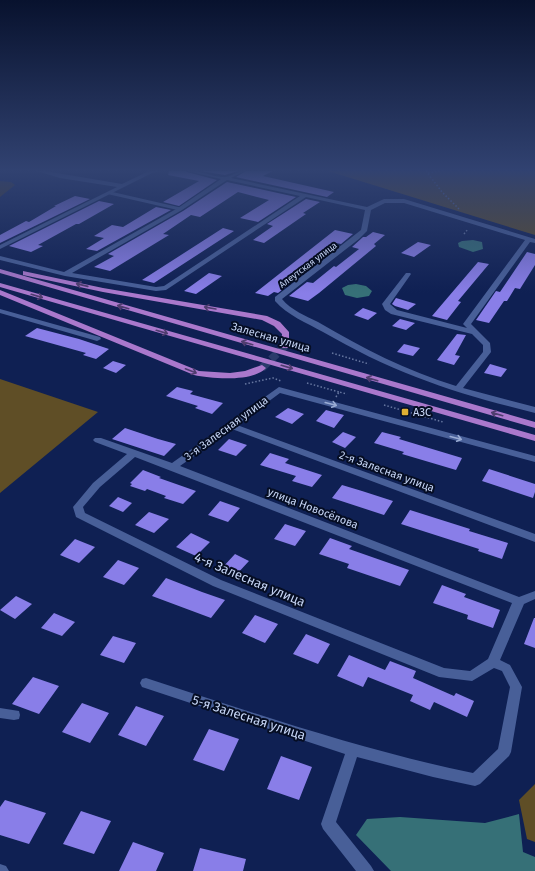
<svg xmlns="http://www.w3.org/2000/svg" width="535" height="871" font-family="'Fira Sans',sans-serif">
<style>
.green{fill:#4b3c18}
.forest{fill:#5f4e26}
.water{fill:#367077}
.building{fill:#897ee8}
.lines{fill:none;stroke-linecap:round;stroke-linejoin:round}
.primary-tunnel{stroke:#2a3b6b;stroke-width:8;stroke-dasharray:8 4.5;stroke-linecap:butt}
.path{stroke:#6777a1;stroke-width:1.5;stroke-dasharray:1.5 2;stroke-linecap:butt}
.lane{stroke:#485f98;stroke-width:3}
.street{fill:#485f98;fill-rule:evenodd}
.primary{fill:#aa78cc;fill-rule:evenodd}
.oneway{stroke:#4f3d6f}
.oneway2{stroke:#9aacd4}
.poi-dot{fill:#e0b034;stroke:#050d23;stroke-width:1.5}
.labels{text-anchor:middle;stroke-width:4;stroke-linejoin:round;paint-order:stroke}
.far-street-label{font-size:9px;fill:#c6d5f5;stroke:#050d23}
.street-label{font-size:11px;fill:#c6d5f5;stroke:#050d23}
.poi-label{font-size:11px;fill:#c6d5f5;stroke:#050d23;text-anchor:start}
.near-street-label{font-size:13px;fill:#c6d5f5;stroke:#050d23}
</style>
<rect width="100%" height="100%" fill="#0f2053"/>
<path class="green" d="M0,181L11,182L15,185L0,197Z"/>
<path class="forest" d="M328,171H535V235Z
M0,379L98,412L0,493Z
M535,784V842L527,839L519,800Z"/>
<path class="water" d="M473,240L482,242L483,249L473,252L459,247L458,243L462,241Z
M356,284L366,286L372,291L369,296L357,298L345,295L342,288L348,285Z
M519,814L523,852L535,857V871H391L356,835L367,819L400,817L485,823Z"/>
<path class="building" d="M169,171H186L187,172L217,180L179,206L163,202L199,181L168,175Z
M200,171H238L225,175Z
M246,171H273L263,176L334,192L327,197L236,177Z
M227,182L296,197L258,222L240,218L269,200L238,192L200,217L191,215L163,234L169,235L110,271L94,267L114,256L108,254L183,211Z
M75,196L90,199L0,243V235L26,221L29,222L56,206H54Z
M306,199L320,202L303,213L306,214L264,243L253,240L273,226L267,224Z
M99,201L114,204L79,224H76L38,245L43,246L31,252L9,246Z
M156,207L171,210L97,251L86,249L104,238L94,236L112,225L123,227Z
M223,228L234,231L154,283L142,280Z
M335,230L353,234L341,244L336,243L290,277L296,279L278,293L274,292L268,296L255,293Z
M373,232L385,235L374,244L376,246L319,293L308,301L289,296L307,282L313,283L334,266L336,267L359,249L352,247L363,237H366Z
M418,242L431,245L414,257L401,253Z
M527,252L535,254V265L520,289L515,288L507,301H504L489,323L476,320L496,291L500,292Z
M478,262L489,264L458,301L461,302L447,320L432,316Z
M209,273L222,276L196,294L184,291Z
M396,298L416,304L408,310L395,306L392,304Z
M363,308L377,313L368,320L354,315Z
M400,319L415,323L406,330L392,326Z
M37,328L79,339L109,349L96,359L83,355L86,353L25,336Z
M457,334L466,335L455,355L460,356L454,365L437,360Z
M404,344L420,348L413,356L397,352Z
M113,361L126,365L116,373L103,368Z
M490,364L507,369L501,377L484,373Z
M177,387L193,391L190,394L223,403L212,414L195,408L198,406L166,396Z
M288,408L304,414L292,424L275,417Z
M326,410L344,415L334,428L316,421Z
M125,428L158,439L176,444L164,456L112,439Z
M343,432L356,437L345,448L332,442Z
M382,432L401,437L399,439L462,458L456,470L402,454L404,452L374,443Z
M229,439L247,445L236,456L218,450Z
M270,453L289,459L285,463L322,475L312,487L292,481L296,476L260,465Z
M489,469L535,484V492L533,498L482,481Z
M143,470L161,477L159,478L196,491L183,504L164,498L166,496L147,489L145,491L130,486L132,484L130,483Z
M342,485L362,491L393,501L384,515L332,498Z
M118,497L132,503L123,512L109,506Z
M220,501L240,508L228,522L208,515Z
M410,510L470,529L469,531L508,543L502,559L478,551L479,549L401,524Z
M149,512L169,519L154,533L135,525Z
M285,524L306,531L295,546L274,539Z
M191,533L210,542L196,556L176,547Z
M330,538L352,546L349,549L409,570L400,586L347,568L349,564L319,554Z
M75,539L95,547L79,563L60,555Z
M235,554L249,561L236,575L222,568Z
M118,560L139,568L124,585L103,577Z
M166,578L202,592L225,600L211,618L152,596Z
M442,585L466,594L464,597L500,610L493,628L467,619L468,615L433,603Z
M16,596L32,604L15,619L0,610Z
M54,613L75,622L62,636L41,628Z
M255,615L278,624L265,643L242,633Z
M534,618H535V648L524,644Z
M306,634L330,644L318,664L293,654Z
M113,636L136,643L124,663L100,655Z
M349,655L385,670L390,661L416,671L413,678L454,696L456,693L474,701L467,717L434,702L430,710L410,701L413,695L368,677L363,687L337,676Z
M33,677L59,686L39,714L12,704Z
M82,703L109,713L90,743L62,732Z
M136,706L164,716L146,746L118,735Z
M209,729L239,739L224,771L193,760Z
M281,756L312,767L299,800L267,789Z
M5,800L46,813L29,844L0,835V807Z
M81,811L111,821L94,854L63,844Z
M133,842L164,853L156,871H119Z
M200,848L246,859L243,871H193Z"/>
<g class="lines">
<path class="primary-tunnel" d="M262,368L285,346"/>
<path class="path" d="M426,171L442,192L459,209
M428,173L442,171
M464,234L468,229
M332,353L369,364
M307,383L339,392
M245,384L273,378L281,381
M336,397L339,392L347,394
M384,405L443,422"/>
<path class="lane" d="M110,193L180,209"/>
<path class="street" d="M37,171H45L122,184L149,171H161L152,173L0,249V245L117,187L60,178Z
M187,171C200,170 213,177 225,177C232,176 238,171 245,171L231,178L367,207L384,199H404L535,239V243L530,242L471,324L490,343L491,352L463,388L535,407V413C495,403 454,392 416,377C384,365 353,349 323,332C307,323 287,315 275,301V297L361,230L365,210L306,197L166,290L156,291L65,276L0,260V256L64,272L178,208L221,179ZM227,180L300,196L164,286L156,287L72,273L182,210ZM385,203H404L525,240L463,324L467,328L397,310L390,304L411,274L410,273H406L382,304L385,310L391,314L472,334L483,345V352L456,386C407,371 362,348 318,322C306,316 291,310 282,299L359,239L367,231L371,210Z
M0,309L100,337L101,339L97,341L0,313Z
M279,387L535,456V462L280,393L237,425L535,534V542L232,429L180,466L519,597L535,591V599L524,604L500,660L510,665L522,687L511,752L509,756L480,784L475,786L433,777L357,757L336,822L371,866L374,871H356L323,829L321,824L345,754L142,687L140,683L142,679L146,678C254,713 361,750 473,773L498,749L510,687L502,671L494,668L472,681L439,677L213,586L76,517L73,507L93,483L127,454L95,442L93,440L95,438H101L172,463ZM135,457L512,603L488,659L470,671L444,668L221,580L85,513L83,507L100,487Z
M0,708L19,711L20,715L19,719L14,720L0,718Z
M0,864L6,866L9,871H0Z"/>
<path class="primary" d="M0,269L535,422V428L0,273Z
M23,271L103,288L267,316L280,322L289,332V346L288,348H282L281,346L282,334L274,326L262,320L103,292L23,275Z
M0,283L535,435V441L0,287Z
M0,290L199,371L230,373L245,371L262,365L266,368C253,382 212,379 194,375L0,295Z"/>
</g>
<defs><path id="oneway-shaft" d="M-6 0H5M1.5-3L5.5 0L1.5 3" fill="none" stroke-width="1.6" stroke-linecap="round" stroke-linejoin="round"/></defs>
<g class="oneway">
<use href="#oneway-shaft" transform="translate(82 285) rotate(-167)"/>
<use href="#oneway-shaft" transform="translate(37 296) rotate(16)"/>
<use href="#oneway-shaft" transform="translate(123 307) rotate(-164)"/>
<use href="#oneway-shaft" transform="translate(210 308) rotate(-170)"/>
<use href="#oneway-shaft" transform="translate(162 332) rotate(16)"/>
<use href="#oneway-shaft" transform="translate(247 343) rotate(-164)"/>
<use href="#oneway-shaft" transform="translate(287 367) rotate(16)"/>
<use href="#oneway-shaft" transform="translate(191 371) rotate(21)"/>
<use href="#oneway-shaft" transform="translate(372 379) rotate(-164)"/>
<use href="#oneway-shaft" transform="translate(497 414) rotate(-164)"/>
</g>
<g class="oneway2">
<use href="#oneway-shaft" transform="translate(331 404) rotate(15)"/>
<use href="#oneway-shaft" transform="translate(456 438) rotate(15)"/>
</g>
<linearGradient id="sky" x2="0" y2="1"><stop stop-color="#08122e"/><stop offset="0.58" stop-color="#314271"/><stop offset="1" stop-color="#314271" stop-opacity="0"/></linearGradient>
<rect width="535" height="293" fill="url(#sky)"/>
<rect class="poi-dot" x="401" y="408" width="8" height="8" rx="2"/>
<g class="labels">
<g class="far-street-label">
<text transform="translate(308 265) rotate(-37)" y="3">Алеутская улица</text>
</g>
<g class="street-label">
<text transform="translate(271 337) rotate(16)" y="4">Залесная улица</text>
<text transform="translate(226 428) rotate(-36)" y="4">3-я Залесная улица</text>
<text transform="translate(387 471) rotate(20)" y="4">2-я Залесная улица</text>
<text transform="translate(313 508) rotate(21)" y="4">улица Новосёлова</text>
</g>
<g class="poi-label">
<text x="413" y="416">АЗС</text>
</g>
<g class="near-street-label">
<text transform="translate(250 579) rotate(23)" y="5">4-я Залесная улица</text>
<text transform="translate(249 717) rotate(18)" y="5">5-я Залесная улица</text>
</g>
</g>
</svg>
